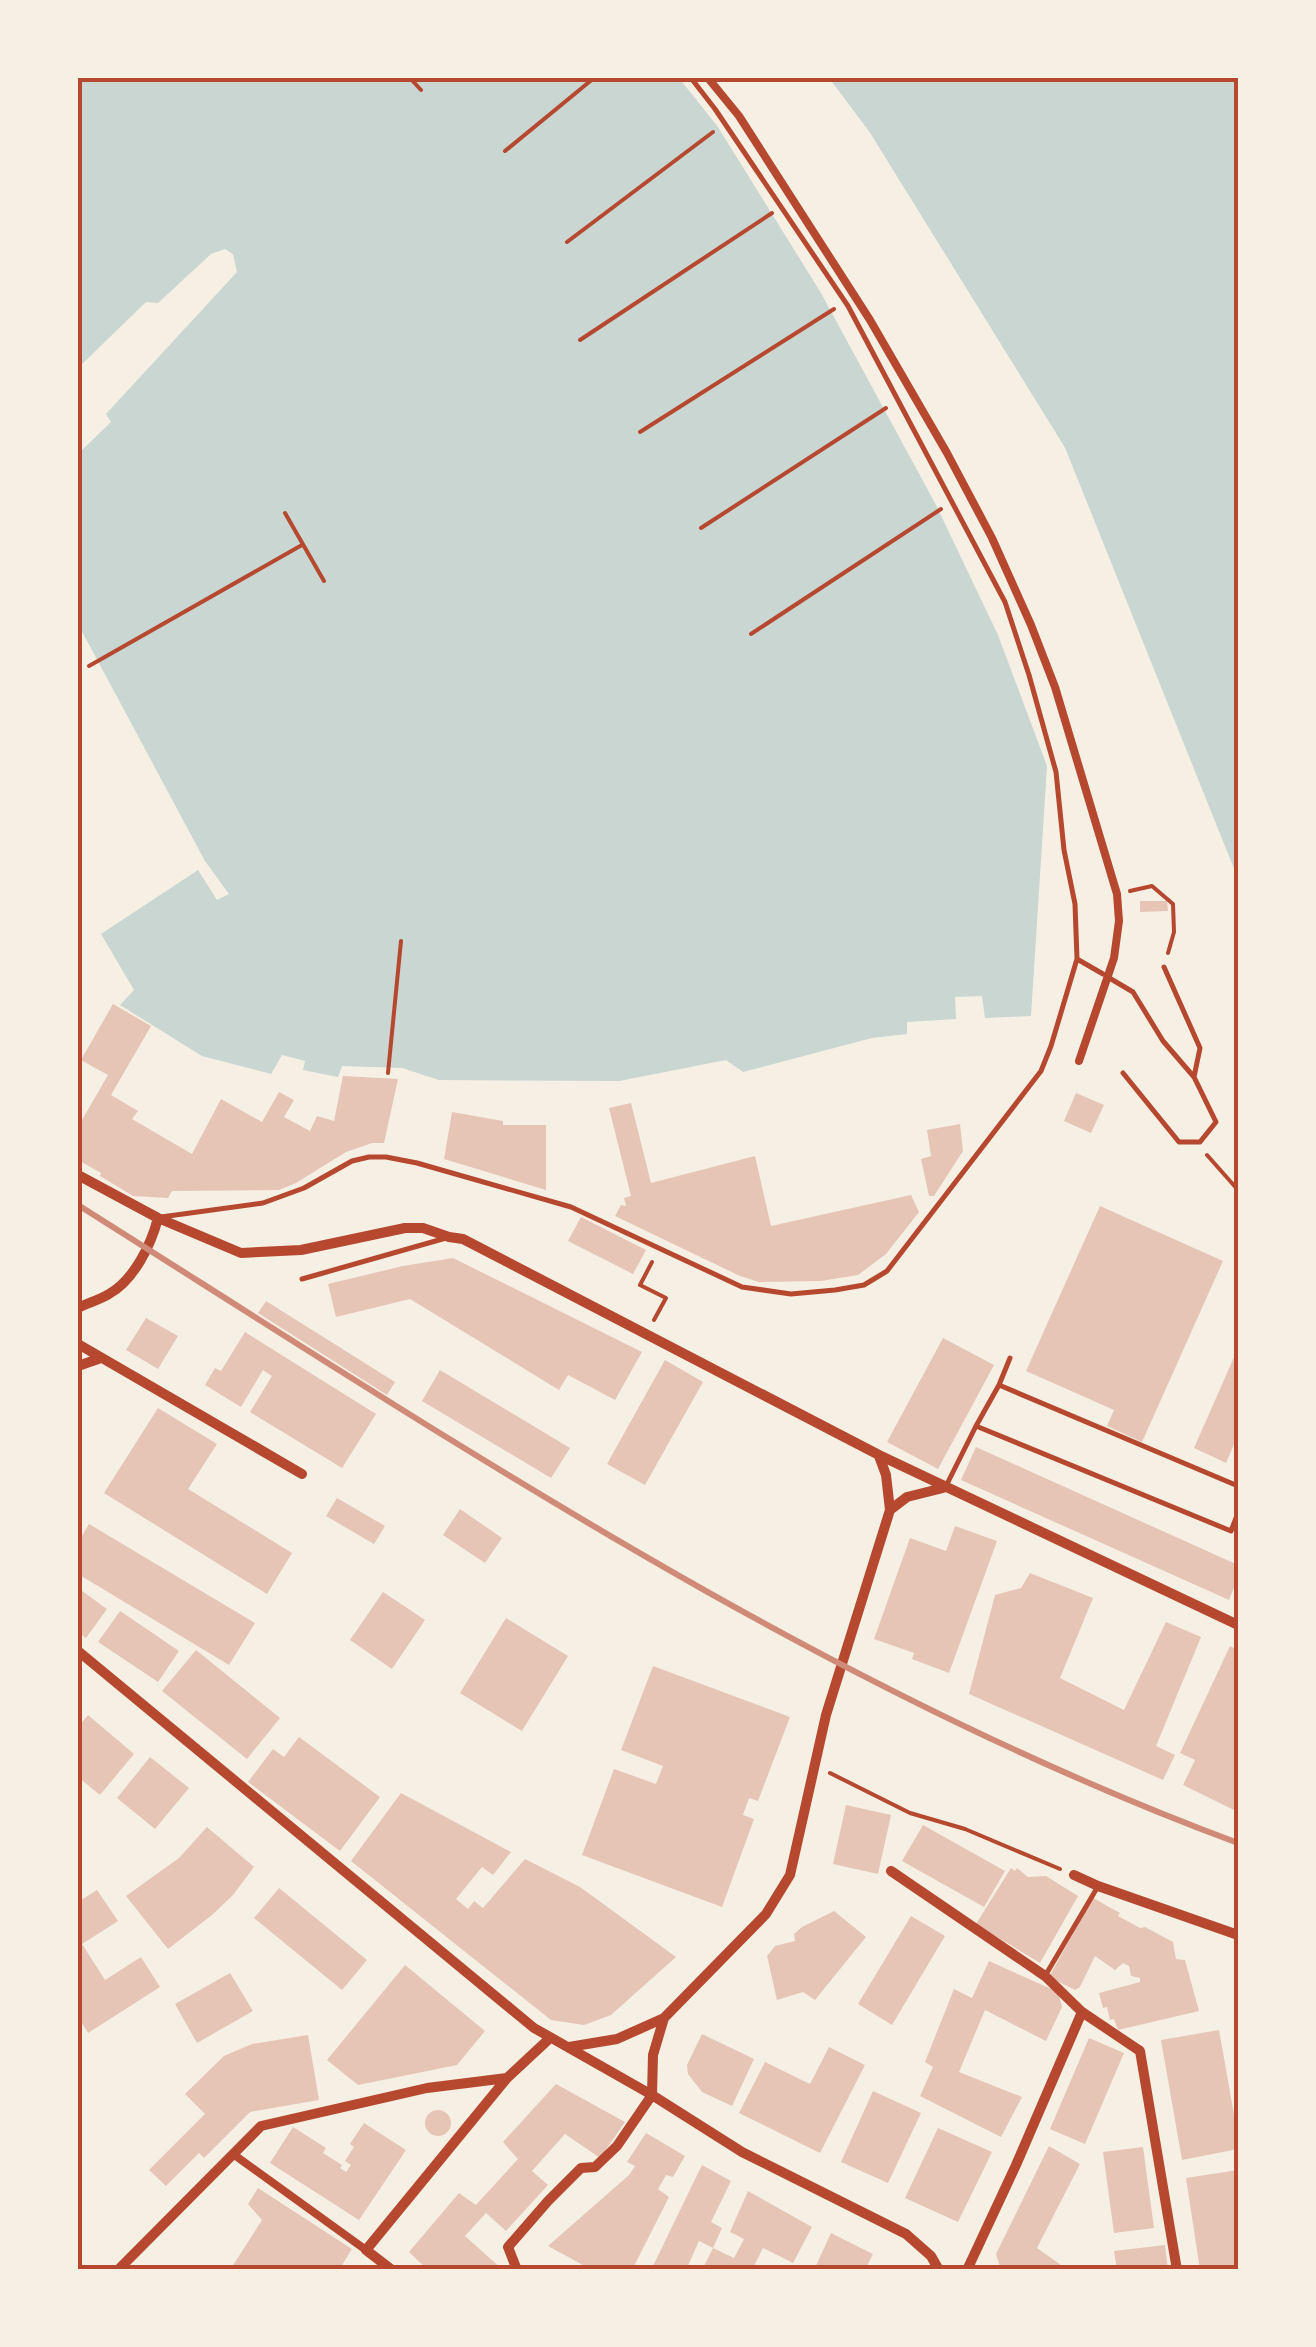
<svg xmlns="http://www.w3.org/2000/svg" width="1316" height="2347" font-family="Manrope,sans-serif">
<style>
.water{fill:#c9d6d2}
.pier{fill:#f6efe4}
.building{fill:#e6c5b7}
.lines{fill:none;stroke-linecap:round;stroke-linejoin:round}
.path{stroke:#b5482f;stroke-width:4}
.service{stroke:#b5482f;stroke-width:5}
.pedestrian{stroke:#b5482f;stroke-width:8}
.minor{stroke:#b5482f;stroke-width:10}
.rail{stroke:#cf8b77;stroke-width:6}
.neatline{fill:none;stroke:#b5482f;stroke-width:4}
</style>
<rect width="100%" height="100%" fill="#f6efe4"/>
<path class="water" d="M78,78H679L718,127L821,293L936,505L998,635L1047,766L1031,1016L985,1018L982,996L955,997L956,1019L907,1022V1034L872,1038L743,1072L726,1060L619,1081L439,1080L402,1068L342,1066L338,1077L303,1070L305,1061L282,1055L271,1074L202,1056L120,1005L134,990L101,934L198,870L217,900L229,894L205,861L78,624V454L111,422L106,414L237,272L233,254L225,249L211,254L158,303L146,302L78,368Z
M829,78H1238V879L1065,448L870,133Z"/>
<path class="pier" d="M824,78H829L870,133L1065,448L1238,879V884L1234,881L1060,451L866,136Z"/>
<path class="building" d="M1140,901H1167L1168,911L1140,912Z
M113,1004L151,1026L111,1095L138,1111L132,1119L192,1154L221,1099L262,1122L279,1092L294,1100L284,1117L310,1131L317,1116L334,1121L343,1076L398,1079L384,1143H372L346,1152L296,1183L279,1190L172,1191L168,1198L133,1196L100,1176L101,1173L78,1160V1127L108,1075L81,1060Z
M1076,1093L1104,1105L1091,1133L1064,1121Z
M631,1103L651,1183L755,1156L771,1226L911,1195L919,1212L886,1254L858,1275L821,1281L759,1282L740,1276L615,1216L621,1205L626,1206L624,1198L631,1196L609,1108Z
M452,1112L503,1121V1125H546V1190L444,1159Z
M960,1124L963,1151L934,1196H929L921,1159L931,1156L927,1130Z
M1100,1206L1223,1261L1142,1442L1107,1426L1114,1410L1026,1371Z
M581,1217L646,1250L633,1274L568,1241Z
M453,1258L642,1352L615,1400L568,1375L559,1390L410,1299L336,1317L328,1284L403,1266Z
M266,1301L395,1382L387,1395L258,1313Z
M146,1318L178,1336L158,1369L126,1350Z
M245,1332L376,1414L342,1468L250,1412L272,1376L263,1370L241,1407L205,1385L215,1368L221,1371Z
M943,1338L994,1365L938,1469L887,1442Z
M1238,1348V1435L1226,1463L1194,1448Z
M665,1360L703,1382L645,1485L607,1464Z
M440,1370L570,1448L551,1478L422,1401Z
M158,1408L217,1444L188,1489L292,1553L267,1594L104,1493Z
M976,1447L1238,1565V1578L1229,1600L961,1480Z
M337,1498L385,1526L374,1544L326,1516Z
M460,1509L502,1538L485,1563L443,1535Z
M89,1524L255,1623L229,1665L78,1574V1543Z
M955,1526L997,1541L949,1673L912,1659L914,1653L874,1639L910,1538L946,1551Z
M1030,1573L1093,1598L1060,1678L1124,1710L1166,1622L1201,1637L1156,1746L1175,1755L1163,1780L969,1694L995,1595L1021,1588Z
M78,1588L107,1609L86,1638L78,1632Z
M383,1592L425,1620L392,1669L350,1640Z
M120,1611L179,1651L158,1682L98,1642Z
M506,1618L568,1656L522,1731L460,1693Z
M1230,1646L1238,1650V1812L1183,1785L1195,1760L1180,1753Z
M196,1650L280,1718L247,1759L162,1691Z
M653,1666L790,1717L758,1801L749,1798L743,1815L754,1819L722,1907L582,1855L614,1769L656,1784L663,1766L621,1750Z
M88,1715L134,1754L100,1795L78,1777V1727Z
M299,1737L380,1797L340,1851L248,1782L273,1749L284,1757Z
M150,1757L189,1788L155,1829L117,1798Z
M401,1793L511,1852L493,1875L482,1867L456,1899L468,1909L474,1901L483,1908L525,1859L580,1887L676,1957L611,2015L584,2025L551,2020L351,1861Z
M846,1805L891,1815L878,1874L833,1864Z
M923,1825L1005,1871L984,1907L902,1861Z
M207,1827L254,1867L233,1895L212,1915L168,1949L126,1896L179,1858Z
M1011,1868L1015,1871L1017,1868L1028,1877L1046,1876L1078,1896L1040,1963L976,1924Z
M279,1888L367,1960L342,1990L254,1918Z
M97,1890L118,1921L82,1944L105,1980L141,1957L160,1987L88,2033L78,2017V1902Z
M1093,1898L1120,1913L1118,1916L1140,1928L1145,1927L1173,1942L1176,1959L1185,1960L1199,2011L1118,2030L1114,2019L1110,2020L1107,2007L1103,2008L1099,1993L1140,1982V1978L1131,1976L1129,1966L1123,1963L1115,1970L1095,1956L1080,1987L1075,1990L1049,1977Z
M834,1911L866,1937L815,2000L803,1992L777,2000L767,1956L775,1946L795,1941L794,1934L802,1927Z
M911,1916L945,1936L892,2025L858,2004Z
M989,1961L1058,1992L1062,2007L1046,2041L985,2010L959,2072L1022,2097L1001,2137L920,2096L933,2067L925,2062L954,1989L972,1998Z
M405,1965L485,2031L457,2065L358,2085L327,2060Z
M230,1973L253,2011L197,2043L175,2004Z
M1219,2030L1238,2137V2149L1182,2160L1161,2040Z
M702,2034L754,2059L732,2106L702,2092L688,2074L687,2065Z
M308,2035L319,2100L250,2112L204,2158L199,2153L166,2186L149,2170L205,2114L185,2094L224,2056L252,2044Z
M1089,2038L1124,2053L1085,2144L1050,2129Z
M829,2047L865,2065L820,2153L739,2113L765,2062L810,2084Z
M556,2084L625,2122L600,2158L565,2134L532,2171L548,2185L506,2231L486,2213L465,2236L503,2270H428L409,2252L459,2193L476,2205L518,2159L503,2142Z
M873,2091L921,2113L888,2183L841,2162Z
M425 2123a13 13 0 1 1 26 0a13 13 0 1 1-26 0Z
M364,2123L406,2150L359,2220L270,2163L293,2127L326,2148L323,2153L342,2165L340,2168L346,2172L351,2165L345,2161L354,2147L350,2144Z
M938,2128L992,2152L958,2222L905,2198Z
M646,2133L685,2156L673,2177L666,2175L658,2189L669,2197L632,2270H592L548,2246L629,2175L635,2166L627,2162Z
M1049,2146L1080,2164L1037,2248L1068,2270H1001L996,2254Z
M1143,2147L1154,2228L1114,2233L1103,2152Z
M702,2165L731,2181L711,2222L722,2228L713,2248L699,2241L686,2270H651Z
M1238,2170V2270H1200L1186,2178Z
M258,2188L352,2249L339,2270H230L262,2220L248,2204Z
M748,2191L812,2227L793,2263L763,2248L752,2270H702L713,2248L734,2258L744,2239L730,2232Z
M831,2233L873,2254L865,2270H814Z
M1165,2245L1168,2270H1117L1114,2251Z"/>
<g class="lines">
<path class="path" d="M410,78L421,90
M505,151L594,78
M567,242L713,132
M580,340L772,213
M640,432L834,309
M285,513L324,581
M701,528L886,408
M751,634L941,509
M89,666L302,545
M1130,891L1152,886L1173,904L1174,932L1168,953
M388,1073L401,941
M1207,1155L1238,1190
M652,1262L640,1285L666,1298L654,1320
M830,1773L910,1813L965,1829L1060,1869"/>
<path class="service" d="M1077,959L1103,974
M1164,967L1200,1048L1194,1077
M1111,979L1133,992L1163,1041L1194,1077L1216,1122L1200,1142H1179L1123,1073
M161,1217L263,1203L304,1188L352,1161L369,1157H386L417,1163L571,1207L742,1287L791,1294L835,1290L864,1285L887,1271L1041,1071L1051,1046L1077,959L1075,904L1064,850L1056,772L1029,675L1005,602L848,306L715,109L691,78
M302,1279L446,1238
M999,1385L1010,1358
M947,1484L976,1426
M1238,1486L999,1385L976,1426L1231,1531L1238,1513
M1045,1976L1097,1888"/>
<path class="pedestrian" d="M708,78L739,116L870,320L947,453L992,538L1031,625L1055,687L1117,894L1119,921L1114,958L1079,1061
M233,2154L366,2250"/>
<path class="minor" d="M78,1175L158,1218L241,1253L301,1250L405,1228H423L449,1237L463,1239L879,1455L1238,1625
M78,1308C88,1303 99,1300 109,1294C134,1280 151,1245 158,1218
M78,1344L302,1474
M78,1366L101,1358
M890,1510L907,1497L943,1488
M78,1651L534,2028L652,2095L742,2152L906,2234L931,2256L939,2270
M891,1871L1045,1976L1082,2012L1140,2051L1177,2270
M1074,1875L1098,1886L1238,1935
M569,2047L617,2039L664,2018L766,1914L790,1875L826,1715L890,1510L886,1475L879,1456
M652,2095L653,2055L664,2018
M118,2270L261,2126L427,2088L507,2078
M392,2270L366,2250L507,2078L550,2038
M517,2270L508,2247L548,2201L581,2168L595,2167L617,2146L652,2095
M967,2270L1016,2165L1082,2012"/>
<path class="rail" d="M78,1205C451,1440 822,1689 1238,1843"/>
</g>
<rect width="1316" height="2347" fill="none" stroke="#f6efe4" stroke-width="160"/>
<rect x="80" y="80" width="1156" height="2187" class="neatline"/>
</svg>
